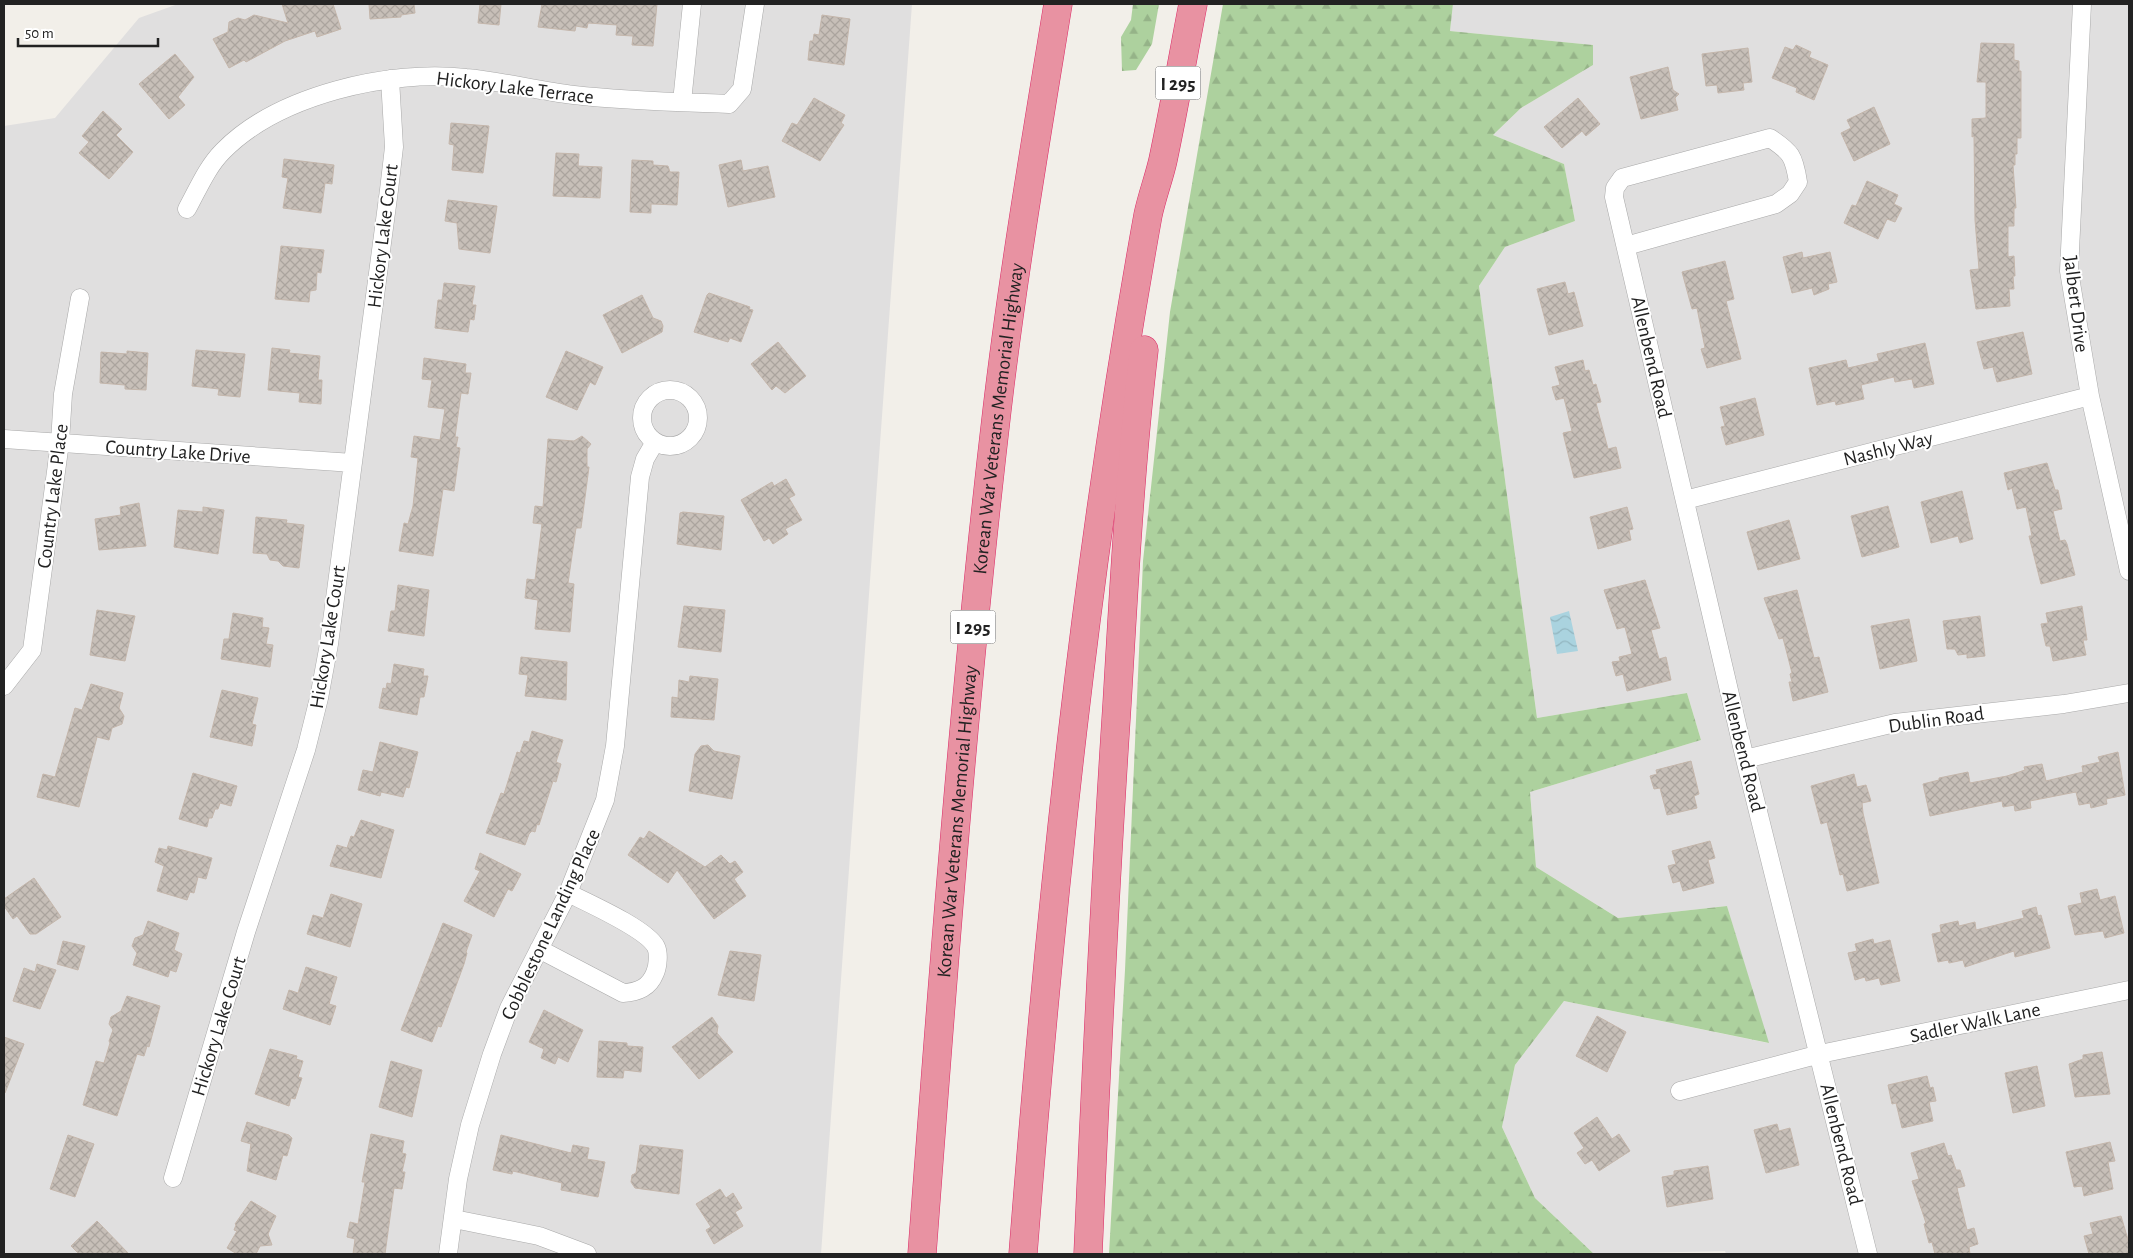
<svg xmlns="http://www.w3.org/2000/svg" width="2133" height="1258" font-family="'Alegreya Sans',sans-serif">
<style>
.residential{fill:#e0dfdf}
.forest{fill:url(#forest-firs)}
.water{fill:url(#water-waves)}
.building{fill:url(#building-cross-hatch);stroke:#c4b6ab}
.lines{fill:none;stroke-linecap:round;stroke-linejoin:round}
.minor-casing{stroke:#a9a9a9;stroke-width:19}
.motorway-casing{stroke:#dc2a67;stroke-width:29}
.minor{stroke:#fff;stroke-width:18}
.motorway{stroke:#e892a2;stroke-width:28}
.labels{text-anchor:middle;stroke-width:4;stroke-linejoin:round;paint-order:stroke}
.shield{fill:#fff;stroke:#646464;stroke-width:1}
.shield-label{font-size:19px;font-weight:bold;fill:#222}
.street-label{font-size:20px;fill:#222;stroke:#fff}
</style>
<defs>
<pattern id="forest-firs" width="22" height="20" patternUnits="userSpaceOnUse" patternTransform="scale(1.25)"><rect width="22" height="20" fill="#add19e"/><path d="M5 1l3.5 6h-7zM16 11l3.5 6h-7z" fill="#95b388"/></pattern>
<pattern id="water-waves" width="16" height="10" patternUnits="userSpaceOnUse" patternTransform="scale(1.25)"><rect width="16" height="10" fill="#aad3df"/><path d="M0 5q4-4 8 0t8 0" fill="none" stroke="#92b5bf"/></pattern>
<pattern id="building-cross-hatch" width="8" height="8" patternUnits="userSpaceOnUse" patternTransform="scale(1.25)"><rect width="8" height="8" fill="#c7bfb8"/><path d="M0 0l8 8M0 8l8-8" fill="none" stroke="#aba49e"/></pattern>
</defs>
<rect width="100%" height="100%" fill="#f2efe9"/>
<path class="residential" d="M178,4H912L821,1254H4V126L55,118L139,18Z
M1453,4H2129V1254H1726L1725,1251L1594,1254L1535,1198L1502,1127L1515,1065L1564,1001L1768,1043L1727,906L1618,918L1536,867L1530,792L1701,740L1687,693L1537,718L1479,286L1505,247L1575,221L1564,164L1493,135L1521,108L1593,65V45L1450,31Z"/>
<path class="forest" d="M1133,4H1159L1152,44L1136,70L1122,71L1121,37L1131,20Z
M1223,4H1453L1450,31L1593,45V65L1521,108L1493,135L1564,164L1575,221L1505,247L1479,286L1537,718L1687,693L1701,740L1530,792L1536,867L1618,918L1727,906L1769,1043L1564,1001L1515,1065L1502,1127L1535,1198L1594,1254H1109L1125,970L1143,561L1170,312Z"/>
<path class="water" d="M1569,611L1578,651L1557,654L1550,617Z"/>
<path class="building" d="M282,4H333L341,29L317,37L315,31L285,41L246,62L244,60L229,68L213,39L228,32L229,22L238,18L245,20L254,15L288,23Z
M369,4H414L415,13L401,15V17L370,19Z
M480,4H501L499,25L478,23Z
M542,4H657L653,46L632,45L633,36L616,35L617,25L588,23L587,28L576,26L575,31L538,27Z
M822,15L850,19L844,65L808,60L810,41H813L814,34L819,35Z
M1981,43L2014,44V60L2019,61V71H2021V138H2017V154H2015V165H2013L2016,208H2014V226H2008V257L2014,256L2015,276H2013L2014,289H2009L2010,306L1976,309L1970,270L1979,269L1975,220L1974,136L1972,137V119L1986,118V82H1977Z
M1796,45L1811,52L1809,57L1828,65L1814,100L1796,92L1797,88L1772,78L1785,47L1793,50Z
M1748,48L1752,82L1743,83L1744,90L1718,93L1717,85L1706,86L1702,54Z
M175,54L194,77L178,97L185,105L169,119L139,84Z
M1668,67L1673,90L1679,94L1675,98L1678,110L1641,119L1630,77Z
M814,98L845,115L841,123L844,125L820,161L782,141L792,123L797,125Z
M1578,98L1600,124L1586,136L1582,131L1562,148L1544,127Z
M1874,107L1890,144L1854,161L1841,133L1851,128L1847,120Z
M103,111L122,129L116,135L133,152L109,179L79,153L89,142L82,136Z
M451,123L489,126L483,173L452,170L454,145L449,144Z
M556,153L579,154L578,166L602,167L600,198L553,196Z
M284,159L334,165L332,184L325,183L321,213L283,208L288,178L282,177Z
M632,160L653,161V165L668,166L670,172H679L677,205L651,204V213L630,212Z
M741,160L743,171L768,166L775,197L728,207L719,165Z
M1867,181L1898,195L1894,204L1902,208L1895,222L1887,219L1878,239L1844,223L1852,205L1856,206Z
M448,200L497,206L490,253L459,249L457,223L445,221Z
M281,246L324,250L321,273L317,272L316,290L310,291L309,302L275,299Z
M1802,252L1803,258L1830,252L1837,282L1828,284L1829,289L1814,295L1812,288L1792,293L1783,257Z
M1725,261L1734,299L1726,301L1741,359L1707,368L1701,349L1705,348L1697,308L1692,309L1682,272Z
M1565,282L1568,294L1574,292L1583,326L1549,335L1537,289Z
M444,283L475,286L472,305H476L474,320L470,319L468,332L435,328L438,300H442Z
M709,293L750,307L749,309L753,310L741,342L730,338L728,342L694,332L707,295Z
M642,295L653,318L661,321L663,326L662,332L622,353L603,315Z
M2023,332L2032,374L1997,382L1993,367L1984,369L1977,342Z
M778,342L806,376L785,393L776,386L772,390L751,364Z
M1925,343L1934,384L1914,388L1912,379L1895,382L1894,377L1861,385L1864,399L1836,405L1835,401L1817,405L1809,368L1846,360L1848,368L1879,361L1877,354Z
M272,348L290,350L289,353L320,356L318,380H322L321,404L299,402L300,393L268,390Z
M196,350L245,354L240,397L218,395L219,389L192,386Z
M127,351L148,353L146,390L125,389V385L100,383L101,352L127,354Z
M566,351L603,367L595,385L590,382L577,410L546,397Z
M424,358L466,364L465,373H471L468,394L461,393L455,437H458L456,447L460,448L454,491L443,489L433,556L399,551L404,523L408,524L413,506L418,458L411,457L414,436L440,440L445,409L428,407L432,380L422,379Z
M1583,360L1585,371L1589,370L1593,385L1596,384L1601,402L1596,403L1608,449L1616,447L1621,468L1574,478L1563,433L1572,431L1564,398L1556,400L1552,387L1560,385L1555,367Z
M1755,398L1764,435L1726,445L1721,427L1725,426L1720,407Z
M582,436L591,444L587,449V467H589L581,528H576L568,583L574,584L570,632L535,629L538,600L525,598L527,579L535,580L542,524L533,523L535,506L543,507L548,439L574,441Z
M2047,463L2055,490H2058L2062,509L2053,511L2060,541L2065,540L2067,544L2075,575L2041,584L2029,536H2032L2026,507L2017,509L2012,488L2008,490L2004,473Z
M786,479L795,495L789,498L802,520L785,529L788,534L773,544L769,538L764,541L741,500L772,482L774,486Z
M1962,491L1973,539L1960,543L1958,536L1931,543L1921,502Z
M139,503L146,546L99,550L95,519L121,515L120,507Z
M1888,506L1899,547L1862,557L1851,516Z
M203,507L224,510L218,554L174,547L178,510L203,512Z
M1627,507L1633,529L1629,530L1631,540L1598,549L1590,517Z
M683,512L724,516L721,550L677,544L680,513Z
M256,517L287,520L286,523L304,525L299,568L283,566L278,561L270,560L267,554L253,553Z
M1789,520L1800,559L1758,570L1747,532Z
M1645,580L1660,628L1651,630L1657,652L1659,659L1666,657L1671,680L1627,691L1623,674L1616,676L1612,662L1620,661L1619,657L1632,654L1625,627L1617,629L1604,590Z
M398,585L429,590L424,636L388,631L391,611H395Z
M1797,590L1814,658L1819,657L1828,692L1793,701L1789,682H1792L1790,674L1792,673L1783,638L1779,639L1764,598Z
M684,606L725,610L721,652L678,647Z
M2082,606L2087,640H2083L2086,655L2053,661L2050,646H2046L2041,624L2048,623L2046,613Z
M97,610L135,616L125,661L90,655Z
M233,613L263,618L262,627L269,628L266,644L273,645L270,667L221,659L224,639H229Z
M1980,616L1985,656L1967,658V654L1958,655L1955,649H1947L1943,621Z
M1909,619L1917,661L1880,669L1871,626Z
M521,657L567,662L566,700L525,696L528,675L519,674Z
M394,664L424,669L423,676H428L424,697H420L417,715L379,708L383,688L386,689L387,683L391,684Z
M690,676L718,679L714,720L671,717L672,697L678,698L679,680L689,682Z
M91,684L123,693L119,708L124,716L122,724L112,728L109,740L97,737L79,807L37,797L43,774L55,777L75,708L82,710Z
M222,690L258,698L252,724L256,725L252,746L210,737Z
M532,731L563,740L556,762L561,764L556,782L553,781L539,825L537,824L535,832L532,831L529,834L525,845L486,833L501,793L504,794L517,752L520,753L524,741L529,742Z
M380,742L418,752L409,788L406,787L403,797L381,792L380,796L358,790L363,770L373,772Z
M708,745L714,751L740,756L732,799L689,791L695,754L701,746Z
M2118,752L2125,795L2106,799L2107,804L2091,808L2090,803L2079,805L2076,792L2030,801L2031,808L2015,811L2014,805L2003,807L2002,801L1930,816L1923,784L1939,780V778L1968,772L1970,783L2007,776L2025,770L2024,767L2042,764L2046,781L2083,772L2082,766L2100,762L2098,757Z
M1691,761L1699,794L1694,796L1697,808L1667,815L1660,788L1654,789L1650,776L1657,774L1656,770Z
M193,773L237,786L231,806L220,803L218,809H215L212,818H209L207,827L179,819Z
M1854,774L1857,787L1866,785L1871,801L1862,803L1863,813L1879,883L1847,891L1843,874L1840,875L1827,822L1821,824L1811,786Z
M361,820L394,830L381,878L330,866L337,845L347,848L351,836L354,837Z
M649,831L705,867L721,855L730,864L735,861L743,872L734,879L746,896L714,919L677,870L668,883L628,855L640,837L644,839Z
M1710,841L1715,858L1708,860L1714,883L1683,891L1680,881L1673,883L1668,866L1676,864L1672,851Z
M168,846L212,858L206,879L198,877L194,893L190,892L187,900L157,891L164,866L155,862L159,848L167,850Z
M480,853L521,874L512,891L508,889L494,917L464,901L480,871L475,869Z
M34,878L61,917L36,934H30L17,916L13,919L4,906V899Z
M2097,889L2100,900L2115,896L2124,933L2105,938L2103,931L2075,935L2068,906L2082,903L2080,893Z
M331,894L362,904L350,947L307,934L313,915L323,918Z
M2036,907L2038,916L2041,915L2050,948L2015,957L2014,951L1965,967L1963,960L1949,963L1948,960L1938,962L1932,934L1941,932L1940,925L1958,921L1959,926L1975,922L1976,930L2024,918L2022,911Z
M148,921L179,933L174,950L182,954L176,972L170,970L168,977L133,965L137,953L132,946L135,938L143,935Z
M443,923L472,935L466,952L467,953L464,964L441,1027L438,1026L432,1042L401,1030Z
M1873,939L1874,944L1890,940L1900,981L1881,985L1879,978L1866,981L1865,977L1855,980L1848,953L1857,951L1855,944Z
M63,941L85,946L78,970L57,964Z
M730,951L761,955L754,1001L718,995Z
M37,964L56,970L40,1009L13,1001L24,968L35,972Z
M306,967L337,977L329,1004L336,1006L330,1025L283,1009L289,990L298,993Z
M127,996L160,1006L149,1047L147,1046L144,1056L137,1054L117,1116L83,1105L96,1061L104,1063L110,1043L109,1041L113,1030L109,1024L111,1017L121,1011Z
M544,1010L583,1030L568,1062L558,1057L555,1064L541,1058L544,1049L529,1042Z
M1597,1016L1626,1032L1607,1072L1576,1056Z
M712,1017L718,1026L717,1033L733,1052L699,1079L672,1047Z
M4,1037L24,1044L5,1093H4Z
M599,1041L627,1043V1046L643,1047L641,1072L624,1070L623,1078L597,1077Z
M270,1049L297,1056L296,1059L303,1061L298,1077L302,1078L295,1099L291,1098L289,1106L255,1094Z
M2102,1052L2110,1094L2075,1097L2069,1064L2083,1059V1055Z
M391,1061L422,1070L412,1117L379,1107Z
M2037,1066L2045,1106L2013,1113L2005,1073Z
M1927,1076L1930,1088L1933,1087L1936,1101L1929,1102L1933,1121L1902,1128L1896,1103L1892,1104L1888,1085Z
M1597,1117L1612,1139L1619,1134L1630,1151L1599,1171L1592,1160L1585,1164L1577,1153L1584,1148L1574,1133Z
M247,1122L289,1135L292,1138L287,1156L283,1155L276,1180L247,1171L251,1144L241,1141Z
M1777,1124L1779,1131L1790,1128L1799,1165L1766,1173L1754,1130Z
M371,1134L404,1141L402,1153L406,1154L402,1172H405L402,1189L394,1188L385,1254H353L355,1239L347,1237L350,1222L358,1224L365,1182H362Z
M68,1135L94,1144L75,1197L50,1189Z
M501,1135L571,1153L573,1145L589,1148L587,1159L605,1162L598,1197L561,1190L562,1183L513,1171L512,1174L493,1170Z
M2110,1142L2115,1161L2108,1162L2113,1189L2084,1196L2082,1186L2074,1187L2066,1152Z
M1944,1143L1948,1156L1951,1155L1956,1170H1960L1965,1186L1957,1188L1967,1230L1974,1228L1978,1244L1969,1247L1970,1254H1935L1932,1242L1929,1243L1924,1224L1926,1223L1912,1181L1919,1179L1911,1153Z
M640,1145L683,1150L679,1194L635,1188L631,1182L632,1175L636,1173Z
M1708,1166L1713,1199L1667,1207L1662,1177L1674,1175V1171Z
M720,1189L726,1198L733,1193L742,1208L735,1212L743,1226L714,1244L706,1230L711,1227L696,1204Z
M251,1201L276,1216L268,1234L272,1245L260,1246L256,1254H237L227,1248L237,1231L234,1230L236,1225L235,1224Z
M2121,1216L2129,1243V1254H2089L2084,1236L2093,1234L2090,1223Z
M97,1221L129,1254H79L71,1246Z"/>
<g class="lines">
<defs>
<path id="minor" d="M2082,4L2069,271L2090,396L2129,571
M682,102L692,4
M187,209C198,189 207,167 223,151C278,95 390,69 466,78C502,81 538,91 574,95C626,101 677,102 729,104L742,89L755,4
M1626,246L1776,204L1790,194L1798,182C1794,156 1791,152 1770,138L1622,178L1615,188L1614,197L1745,759L1868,1254
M642 418a28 28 0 1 1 56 0a28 28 0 1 1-56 0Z
M4,439L353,463
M1685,500L2090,396
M4,686L32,650L60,442L63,394L80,298
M1745,759L1895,723L2064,704L2129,693
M539,949L623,993C638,992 649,988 655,973C658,966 659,953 656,947C647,929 588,903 568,893
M1680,1091L1820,1054L2129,990
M173,1178L246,932L306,750L319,698L329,644L389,190L394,147L390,79
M454,1219L539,1236L587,1254
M448,1254L458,1179L470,1125L492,1054L509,1008L568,893L605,800L615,746L640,477L645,459L655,442"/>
<g id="motorway">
<path id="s1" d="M922,1254C943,973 964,691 997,410C1013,274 1036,139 1058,4"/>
<path d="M1023,1254C1050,906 1086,559 1148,215C1152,196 1159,178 1163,160C1174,108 1183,56 1193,4"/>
<path d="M1088,1254C1096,1071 1105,887 1117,704C1124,586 1130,468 1144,350"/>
</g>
</defs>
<use href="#minor" class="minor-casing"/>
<use href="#motorway" class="motorway-casing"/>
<use href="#minor" class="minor"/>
<use href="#motorway" class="motorway"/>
</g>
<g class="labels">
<g class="shield">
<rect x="1155.5" y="66.5" width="45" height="33" rx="4"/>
<rect x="950.5" y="610.5" width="45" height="33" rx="4"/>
</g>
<g class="shield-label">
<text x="1178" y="90">I 295</text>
<text x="973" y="634">I 295</text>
</g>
<g class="street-label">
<text transform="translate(515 87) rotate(7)" y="7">Hickory Lake Terrace</text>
<text transform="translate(382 236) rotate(-83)" y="7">Hickory Lake Court</text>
<text transform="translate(2077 304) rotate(83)" y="7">Jalbert Drive</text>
<text transform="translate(1652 357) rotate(77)" y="7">Allenbend Road</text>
<text dy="7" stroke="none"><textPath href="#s1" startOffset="839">Korean War Veterans Memorial Highway</textPath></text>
<text transform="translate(1888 448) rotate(-14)" y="7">Nashly Way</text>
<text transform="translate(178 451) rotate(4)" y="7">Country Lake Drive</text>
<text transform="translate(52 496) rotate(-83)" y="7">Country Lake Place</text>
<text transform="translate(327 637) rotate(-81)" y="7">Hickory Lake Court</text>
<text transform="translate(1936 719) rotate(-8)" y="7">Dublin Road</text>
<text transform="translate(1744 751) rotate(76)" y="7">Allenbend Road</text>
<text dy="7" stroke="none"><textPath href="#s1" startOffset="434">Korean War Veterans Memorial Highway</textPath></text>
<text transform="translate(550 924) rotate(-65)" y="7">Cobblestone Landing Place</text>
<text transform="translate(1975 1022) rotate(-12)" y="7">Sadler Walk Lane</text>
<text transform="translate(218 1026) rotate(-73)" y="7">Hickory Lake Court</text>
<text transform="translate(1842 1144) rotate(76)" y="7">Allenbend Road</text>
</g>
</g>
<rect width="2133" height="1258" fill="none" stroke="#222222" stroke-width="10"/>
<path d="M18 38v8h140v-8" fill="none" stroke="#222222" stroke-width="2.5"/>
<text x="25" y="38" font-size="15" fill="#222222" stroke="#ffffff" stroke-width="4" paint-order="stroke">50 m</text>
</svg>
